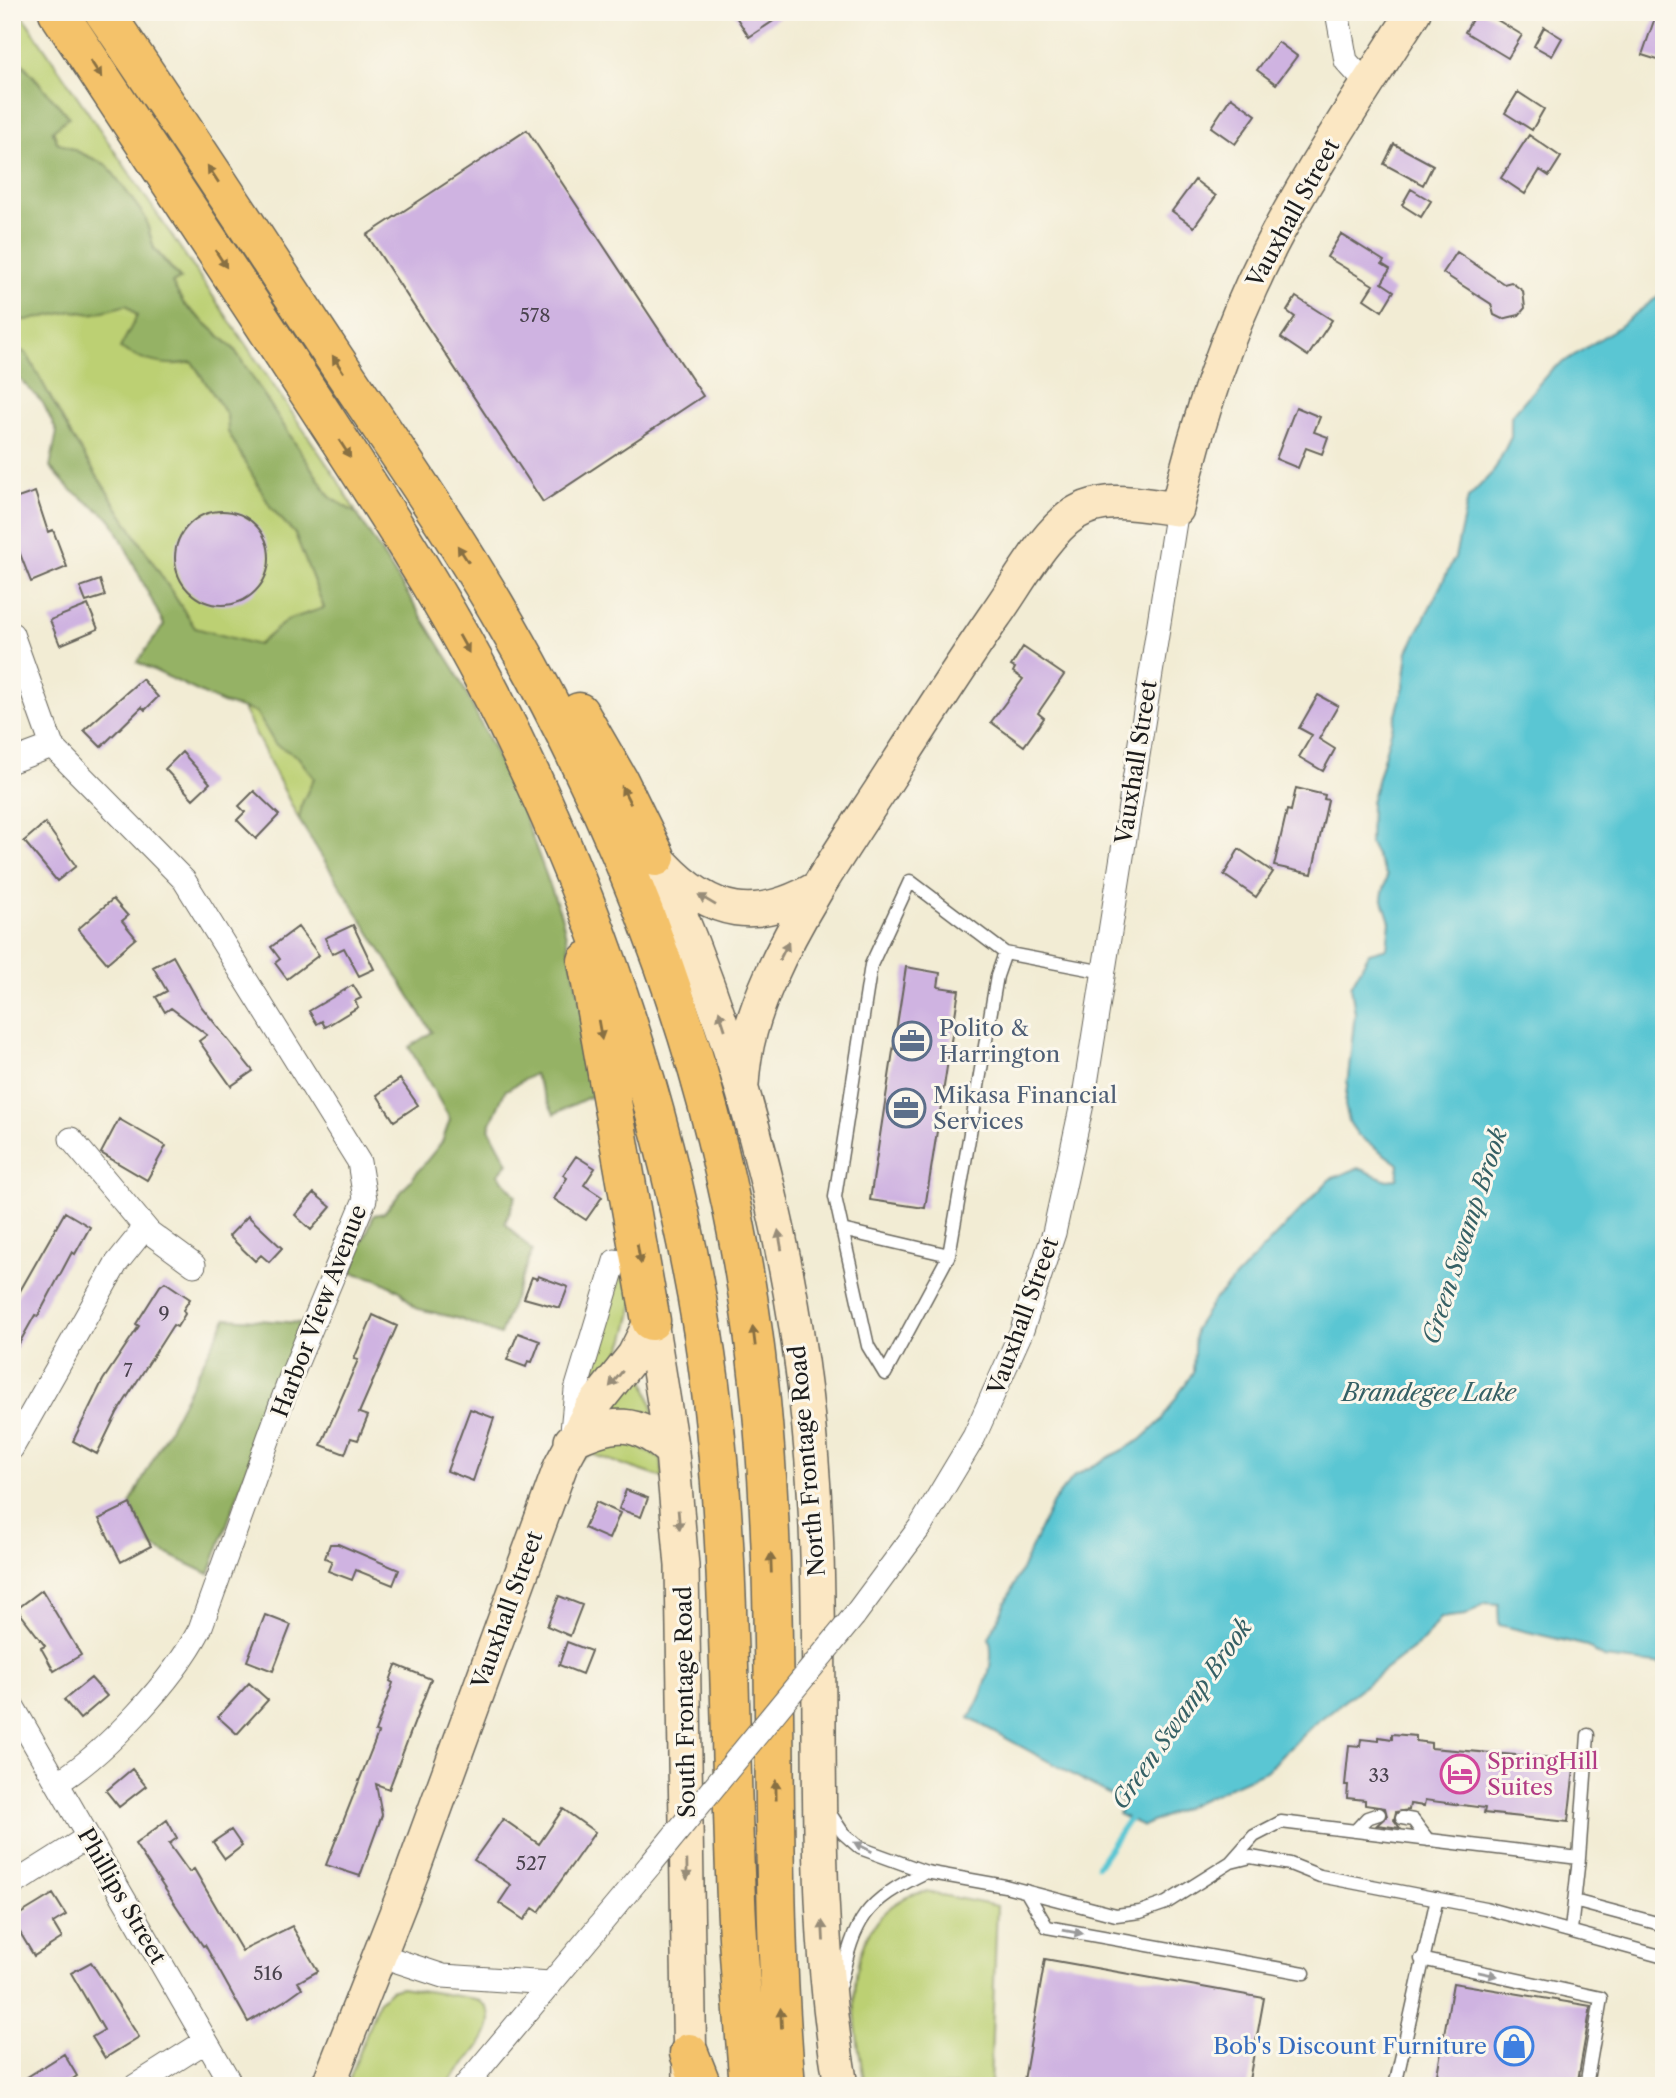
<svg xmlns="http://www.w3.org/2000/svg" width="1676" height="2098" font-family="'Libre Caslon Text',serif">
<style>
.green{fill:#bcd073;stroke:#6c7648;stroke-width:2}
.forest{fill:#95b265;stroke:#586740;stroke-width:2}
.water{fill:#5ac6d3;stroke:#3b7178;stroke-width:2}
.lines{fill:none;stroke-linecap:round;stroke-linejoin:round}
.stream{stroke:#5ac6d3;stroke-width:6}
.building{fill:#cfb3e1}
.lane-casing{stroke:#67655c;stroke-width:15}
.street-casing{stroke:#67655c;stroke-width:25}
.secondary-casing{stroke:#67655c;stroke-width:36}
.highway-casing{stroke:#67655c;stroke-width:41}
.lane{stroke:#fff;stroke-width:12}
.street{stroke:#fff;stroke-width:23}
.secondary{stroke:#fbe7c3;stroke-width:33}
.highway{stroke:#f4c26a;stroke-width:38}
.street-bridge-casing{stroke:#67655c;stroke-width:25;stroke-linecap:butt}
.street-bridge{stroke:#fff;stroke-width:23}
.oneway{fill:#886f43}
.oneway2{fill:#978c78}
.oneway3{fill:#999}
.labels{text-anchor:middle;stroke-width:6;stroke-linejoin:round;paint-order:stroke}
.number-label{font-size:19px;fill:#49424d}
.street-label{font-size:23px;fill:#1c1c1c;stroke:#fbf7ec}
.service-label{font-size:23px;fill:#4e5e75;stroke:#fbf7ec;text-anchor:start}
.hotel-label{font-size:23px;fill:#b23c85;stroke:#fbf7ec;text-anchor:start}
.shop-label{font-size:23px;fill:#366cbe;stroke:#fbf7ec;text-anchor:end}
.water-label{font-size:24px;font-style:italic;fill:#356065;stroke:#fbf7ec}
</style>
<rect width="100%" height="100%" fill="#fbf7ec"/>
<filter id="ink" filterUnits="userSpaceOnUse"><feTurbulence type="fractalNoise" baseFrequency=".0143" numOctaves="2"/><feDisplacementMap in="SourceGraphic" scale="14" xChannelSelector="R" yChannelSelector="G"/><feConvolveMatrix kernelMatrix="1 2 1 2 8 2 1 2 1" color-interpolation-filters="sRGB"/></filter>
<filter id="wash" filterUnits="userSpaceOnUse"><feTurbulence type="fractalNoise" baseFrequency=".00686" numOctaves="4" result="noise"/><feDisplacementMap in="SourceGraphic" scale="28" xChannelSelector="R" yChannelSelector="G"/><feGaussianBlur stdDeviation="1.57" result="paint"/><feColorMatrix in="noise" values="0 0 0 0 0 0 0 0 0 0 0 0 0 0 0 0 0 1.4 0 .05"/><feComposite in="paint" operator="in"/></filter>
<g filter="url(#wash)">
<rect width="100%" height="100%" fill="#f2ecd4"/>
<path class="green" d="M12,12H20L337,479L357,514L330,497L234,349L184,304L171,283L180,278L154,248L145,217L107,165L57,142L39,82L18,59Z
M12,106L135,253L408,719L299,820L215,653L201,630L195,628L72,437L27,355L12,345V320H18L12,307Z
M623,1252L635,1300L625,1339L612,1370L582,1389Z
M639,1371L642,1372L657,1422L614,1414L605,1404Z
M619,1436L661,1459L663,1478L591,1454L581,1460L593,1448Z
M926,1892L997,1906L990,2086H865C855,2028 839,1946 892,1906C905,1897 911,1894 926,1892Z
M401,1987L476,1999C515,2020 462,2066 445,2086H347L378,2002L391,1990Z"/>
<path class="forest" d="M12,31L18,59L69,117L52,131L57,142L107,165L145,217L154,249L180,279L172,283L184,304L234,349L330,497L357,514L454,668L519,802L562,918L600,1092L554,1114L534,1074L505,1091L489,1128L508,1163L498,1174L516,1196L505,1223L532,1251L500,1335L460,1319L415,1308L400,1291L377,1279L350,1272L374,1215L384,1213L442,1142L450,1119L409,1047L432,1032L299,820L302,803L314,778L298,757L275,744L256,712L222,703L137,662L164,625L112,520L70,489L50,467L57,432L43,403L12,371V345L27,354L72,437L195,628L258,645L287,620L324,608L295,534L271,508L228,432L227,415L192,362C165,368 143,361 120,348L137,316L127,305L92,314L73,311L29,320H12Z
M226,1318L300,1323L209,1574L151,1546L130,1504Z"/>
<path class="water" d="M1664,292V1665L1604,1658L1587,1646L1499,1625L1498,1604L1486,1603L1466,1615L1440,1618L1424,1640L1314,1724L1266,1771L1143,1826L1118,1814L1123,1802L969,1718C982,1696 997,1665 989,1638L1053,1502L1074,1476L1141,1440L1161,1421L1193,1372L1195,1329L1213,1301L1330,1179L1358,1168L1387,1180L1397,1179L1399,1165L1358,1135L1349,1122L1345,1105L1355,1013L1351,986L1369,953L1387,948L1390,922L1382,897L1387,876L1370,844L1371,802L1404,686L1408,651L1455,557L1468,498L1494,471L1511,437V416L1551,370L1617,328Z"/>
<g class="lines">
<path class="stream" d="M1098,1865L1132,1815"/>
</g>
<g id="blocks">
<path class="building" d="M733,12H787L749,37Z
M1476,12H1484L1522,35L1508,58L1465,32Z
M1657,12H1664V62L1642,55Z
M1544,27L1562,38L1552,56L1534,46Z
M1278,42L1297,56L1276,84L1257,70Z
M1518,92L1544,109L1532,130L1505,113Z
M1231,97L1256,115L1235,144L1211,127Z
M527,130L703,396L543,502L367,235Z
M1529,135L1561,157L1549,176L1540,170L1525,194L1501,178Z
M1394,144L1433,165L1423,185L1384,164Z
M1195,180L1216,196L1194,227L1172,211Z
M1411,189L1431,201L1421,217L1402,205Z
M1341,234L1384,261L1382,264L1390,269L1382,283L1394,291L1382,311L1364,299L1373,285L1327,257Z
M1457,252L1504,284L1511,282L1523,291L1525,308L1519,315L1502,319L1494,315L1491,304L1443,273Z
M1296,297L1332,320L1308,356L1281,338L1295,317L1287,311Z
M1296,407L1320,417L1314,432L1328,437L1322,454L1306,448L1298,468L1276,459Z
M35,492L48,532L53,530L67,567L31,582L12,533V500Z
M175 558a47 47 0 1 1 94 0a47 47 0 1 1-94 0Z
M100,580L105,596L86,602L80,587Z
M88,605L98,629L60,645L50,620Z
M1023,647L1064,675L1038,713L1044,718L1024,746L991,722L1023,679L1013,672L1015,668L1011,666Z
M142,679L158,697L145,710L142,707L101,747L84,730Z
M1318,695L1338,706L1319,739L1335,749L1323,771L1299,757L1312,735L1299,728Z
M182,752L210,783L193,799L165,769Z
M1296,788L1325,795L1324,799L1328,800L1312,874L1274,866L1287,810L1291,811Z
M254,791L279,815L256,839L237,820L245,812L239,806Z
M45,823L76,866L57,881L24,841Z
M1239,849L1273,872L1256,897L1224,875Z
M113,899L128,916L122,921L136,938L107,963L78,929Z
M353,925L374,969L359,976L344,948L332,954L325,938Z
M298,927L319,955L287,979L275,963L280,959L271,947Z
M173,956L201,1006L253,1071L231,1086L199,1041L207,1035L171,1008L165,1012L156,997L167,991L153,967Z
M906,967L940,973L938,987L959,990L925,1208L870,1200Z
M353,985L361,998L355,1001L358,1007L325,1027L322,1021L317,1024L309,1011Z
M400,1079L418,1105L394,1121L377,1095Z
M119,1119L166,1146L147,1180L101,1153Z
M576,1156L595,1168L584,1185L602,1197L586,1220L554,1199L567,1178L563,1175Z
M314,1193L331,1207L311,1230L295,1215Z
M65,1212L90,1227L75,1254L72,1252L38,1316L35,1315L12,1356V1305Z
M248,1216L282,1248L269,1262L261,1255L255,1261L229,1236Z
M538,1276L568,1287L560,1308L524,1298L532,1277L537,1279Z
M165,1282L190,1299L183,1310L185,1314L177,1327L173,1325L117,1413L97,1454L73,1441L103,1380L139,1326L136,1324L160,1286Z
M373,1315L397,1326L359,1413L368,1416L358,1440L351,1438L345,1454L321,1445L358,1360L354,1359Z
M518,1333L540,1341L532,1362L528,1361L526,1367L507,1360Z
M470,1409L494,1418L473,1481L447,1471Z
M626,1490L648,1498L641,1517L619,1509Z
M596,1502L620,1513L609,1539L584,1528Z
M130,1504L151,1546L121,1562L99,1519Z
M330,1544H338L399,1570L393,1585L356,1570L352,1580L328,1571L332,1561L325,1558Z
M42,1590L81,1655L54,1671L41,1648L45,1646L17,1609Z
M559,1596L582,1605L570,1636L547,1626Z
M265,1615L291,1625L273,1671L247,1661Z
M567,1642L591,1651L582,1674L559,1665Z
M396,1665L431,1679L389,1789L376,1784L382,1815L360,1876L326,1865L378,1733L375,1732L393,1683L390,1681Z
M91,1678L107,1696L80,1719L64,1700Z
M249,1683L268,1700L237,1734L218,1717Z
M1392,1734L1416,1736V1741L1431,1743V1748L1575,1760L1568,1822L1484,1813L1485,1808L1425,1800L1424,1806L1410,1804L1409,1810L1396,1812L1394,1820L1400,1828L1377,1825L1387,1816L1385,1808L1365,1805V1800L1347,1798L1348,1785H1345L1349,1745L1360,1746L1361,1739L1379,1741V1737L1392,1739Z
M132,1769L146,1786L119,1807L106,1791Z
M563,1809L595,1832L539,1912L533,1908L524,1920L499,1903L511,1885L474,1860L503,1819L539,1844Z
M167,1820L177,1838L169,1844L189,1872L194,1869L242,1951L292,1926L318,1971L298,1982L302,1988L284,2001L248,2022L205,1945L203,1946L135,1844Z
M231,1830L242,1846L225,1859L213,1842Z
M53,1894L66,1915L53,1923L62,1938L34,1956L12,1919Z
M1045,1959L1264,1998L1248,2086H1023Z
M91,1962L139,2037L105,2058L92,2037L104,2030L71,1973Z
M1453,1983L1591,2006L1577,2086H1435Z
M64,2054L77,2076L62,2086H13Z"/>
</g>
</g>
<g filter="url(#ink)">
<use href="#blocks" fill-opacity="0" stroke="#67655c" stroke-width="2"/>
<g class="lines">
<defs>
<path id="lane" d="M1005,953L997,976L949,1255L885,1374L868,1346L835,1197L871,965L910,881L1005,953L1104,972
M842,1230L949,1255
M829,1812L843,1833L860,1848L926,1872L1005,1886L1116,1915L1140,1912L1166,1903L1231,1862L1251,1857L1290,1864L1320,1876L1485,1908L1664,1957
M1402,1818L1413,1820L1428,1840
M1355,1831L1367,1818L1379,1814
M1579,1858L1588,1735
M1231,1862L1254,1836L1281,1822L1579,1858L1571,1930
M1026,1891L1047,1927L1304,1973
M1574,1901L1664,1925
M1421,1959L1601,1998L1586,2086
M840,1985C855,1918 864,1902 926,1872
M1395,2086L1437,1898"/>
<path id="street" d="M1337,12L1346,61L1368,85
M12,634L52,746L184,880L359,1162L365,1199L290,1379L200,1629C174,1679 105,1754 57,1783
M12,761L52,746
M71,1139L149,1232L194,1265
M571,1441L576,1390L615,1261
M12,1448L116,1264L145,1228
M854,1616L920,1527L974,1437L1022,1330L1054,1233L1085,1090L1177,509
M12,1705L232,2086
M12,1885L88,1837
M379,1955L443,1976L551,1983
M135,2086L206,2041
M465,2086L650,1865"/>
<path id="secondary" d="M656,857C750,1068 806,1295 816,1527C824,1713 809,1902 841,2086
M664,865C712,916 756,923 817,888
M742,1085C744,1046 754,1014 770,978C799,912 840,852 880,791C918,732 956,672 996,614C1017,585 1044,534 1074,514C1104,494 1144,505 1177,509C1199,414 1231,320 1277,234C1318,158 1367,85 1414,12
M651,1321L672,1452L682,1566L690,2080
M571,1441C613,1421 636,1418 672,1452
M328,2086L413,1870L561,1465L591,1409L634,1355L651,1321"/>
<path id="highway" d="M58,12C145,144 232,275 318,407C375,495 433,583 482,676C590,881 666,1105 703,1334C731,1513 728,1692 735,1873C737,1944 743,2015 749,2086
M104,12C181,124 254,237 329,350C389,440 452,530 506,624C631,841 720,1083 753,1332C787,1582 764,1835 786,2086
M579,712L619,781L656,857
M587,961L651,1321
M689,2053L702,2086"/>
</defs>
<use href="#lane" class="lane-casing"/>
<use href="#street" class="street-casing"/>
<use href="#secondary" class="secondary-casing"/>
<use href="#highway" class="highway-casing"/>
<use href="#lane" class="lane"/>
<use href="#street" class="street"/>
<use href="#secondary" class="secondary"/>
<use href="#highway" class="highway"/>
<defs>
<path id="street-bridge" d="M650,1865L854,1616"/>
</defs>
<use href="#street-bridge" class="street-bridge-casing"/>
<use href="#street-bridge" class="street-bridge"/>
</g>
<defs><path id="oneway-solid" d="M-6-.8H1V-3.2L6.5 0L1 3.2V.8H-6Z" transform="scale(1.75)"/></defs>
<g class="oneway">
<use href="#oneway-solid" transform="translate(96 69) rotate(57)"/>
<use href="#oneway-solid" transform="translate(213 174) rotate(-123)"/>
<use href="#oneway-solid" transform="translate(221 259) rotate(57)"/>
<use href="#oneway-solid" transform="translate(338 364) rotate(-123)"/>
<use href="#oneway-solid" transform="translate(345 449) rotate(57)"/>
<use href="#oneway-solid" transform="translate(463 554) rotate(-123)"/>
<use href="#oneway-solid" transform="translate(464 644) rotate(61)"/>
<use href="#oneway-solid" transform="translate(626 795) rotate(-117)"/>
<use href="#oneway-solid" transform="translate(600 1030) rotate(80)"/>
<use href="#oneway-solid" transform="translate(639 1254) rotate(80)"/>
<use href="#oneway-solid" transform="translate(754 1336) rotate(-97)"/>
<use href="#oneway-solid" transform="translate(771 1563) rotate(-92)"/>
<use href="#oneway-solid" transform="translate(776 1790) rotate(-91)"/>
<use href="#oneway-solid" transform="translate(781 2018) rotate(-93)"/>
</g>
<g class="oneway2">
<use href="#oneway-solid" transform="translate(707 900) rotate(-149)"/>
<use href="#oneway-solid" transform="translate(784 951) rotate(-63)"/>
<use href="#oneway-solid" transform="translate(722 1020) rotate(-108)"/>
<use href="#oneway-solid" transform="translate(780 1240) rotate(-100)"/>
<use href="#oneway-solid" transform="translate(616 1379) rotate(130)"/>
<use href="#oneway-solid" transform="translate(679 1520) rotate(85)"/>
<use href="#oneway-solid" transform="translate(687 1870) rotate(89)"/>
<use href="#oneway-solid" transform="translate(823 1931) rotate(-93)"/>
</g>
<g class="oneway3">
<use href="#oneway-solid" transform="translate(863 1847) rotate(-153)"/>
<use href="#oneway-solid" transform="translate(1073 1932) rotate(10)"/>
<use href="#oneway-solid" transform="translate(1488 1974) rotate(12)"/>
</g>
</g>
<defs>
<symbol id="office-ring" viewBox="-11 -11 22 22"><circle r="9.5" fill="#fbf7ec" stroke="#5c6f8a" stroke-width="1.5"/><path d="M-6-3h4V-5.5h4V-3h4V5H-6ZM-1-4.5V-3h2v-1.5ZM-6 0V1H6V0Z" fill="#5c6f8a"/></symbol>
<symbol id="hotel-ring" viewBox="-11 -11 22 22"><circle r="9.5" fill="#fbf7ec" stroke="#d1479c" stroke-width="1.5"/><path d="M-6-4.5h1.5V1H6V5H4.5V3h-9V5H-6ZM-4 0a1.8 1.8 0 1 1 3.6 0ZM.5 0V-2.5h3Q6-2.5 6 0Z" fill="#d1479c"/></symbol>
<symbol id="shop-ring" viewBox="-11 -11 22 22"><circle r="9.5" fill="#fbf7ec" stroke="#3f7fe0" stroke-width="1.5"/><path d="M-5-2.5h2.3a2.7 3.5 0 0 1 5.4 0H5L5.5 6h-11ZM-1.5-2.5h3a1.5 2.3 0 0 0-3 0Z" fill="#3f7fe0"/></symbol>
</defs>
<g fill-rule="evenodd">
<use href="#office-ring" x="890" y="1019" width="44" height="44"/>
<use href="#office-ring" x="884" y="1086" width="44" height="44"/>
<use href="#hotel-ring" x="1438" y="1752" width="44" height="44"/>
<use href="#shop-ring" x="1492" y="2024" width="44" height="44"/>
</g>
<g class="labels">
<g class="number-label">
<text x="535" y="322">578</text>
<text x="164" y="1320">9</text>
<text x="128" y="1377">7</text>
<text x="1379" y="1782">33</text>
<text x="531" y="1870">527</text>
<text x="268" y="1980">516</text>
</g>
<g class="street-label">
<text transform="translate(1293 213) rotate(-61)" y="8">Vauxhall Street</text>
<text transform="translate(1136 762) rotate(-81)" y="8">Vauxhall Street</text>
<text transform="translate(319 1311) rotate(-69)" y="8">Harbor View Avenue</text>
<text transform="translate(1023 1316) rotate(-70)" y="8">Vauxhall Street</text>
<text transform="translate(807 1461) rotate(-95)" y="8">North Frontage Road</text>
<text transform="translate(507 1610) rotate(-70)" y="8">Vauxhall Street</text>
<text transform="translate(685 1702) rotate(-91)" y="8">South Frontage Road</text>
<text transform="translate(122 1896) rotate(60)" y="8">Phillips Street</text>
</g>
<g class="service-label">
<text x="939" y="1036">Polito &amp;<tspan x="939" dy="26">Harrington</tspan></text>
<text x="933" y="1103">Mikasa Financial<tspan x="933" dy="26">Services</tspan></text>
</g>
<g class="hotel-label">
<text x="1487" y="1769">SpringHill<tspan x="1487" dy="26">Suites</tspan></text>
</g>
<g class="shop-label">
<text x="1487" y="2054">Bob's Discount Furniture</text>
</g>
<g class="water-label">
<text transform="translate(1465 1236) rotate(-72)" y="8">Green Swamp Brook</text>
<text x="1429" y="1401">Brandegee Lake</text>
<text transform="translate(1182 1714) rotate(-55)" y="8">Green Swamp Brook</text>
</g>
</g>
<rect width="1676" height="2098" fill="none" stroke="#fbf7ec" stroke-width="42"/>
</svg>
